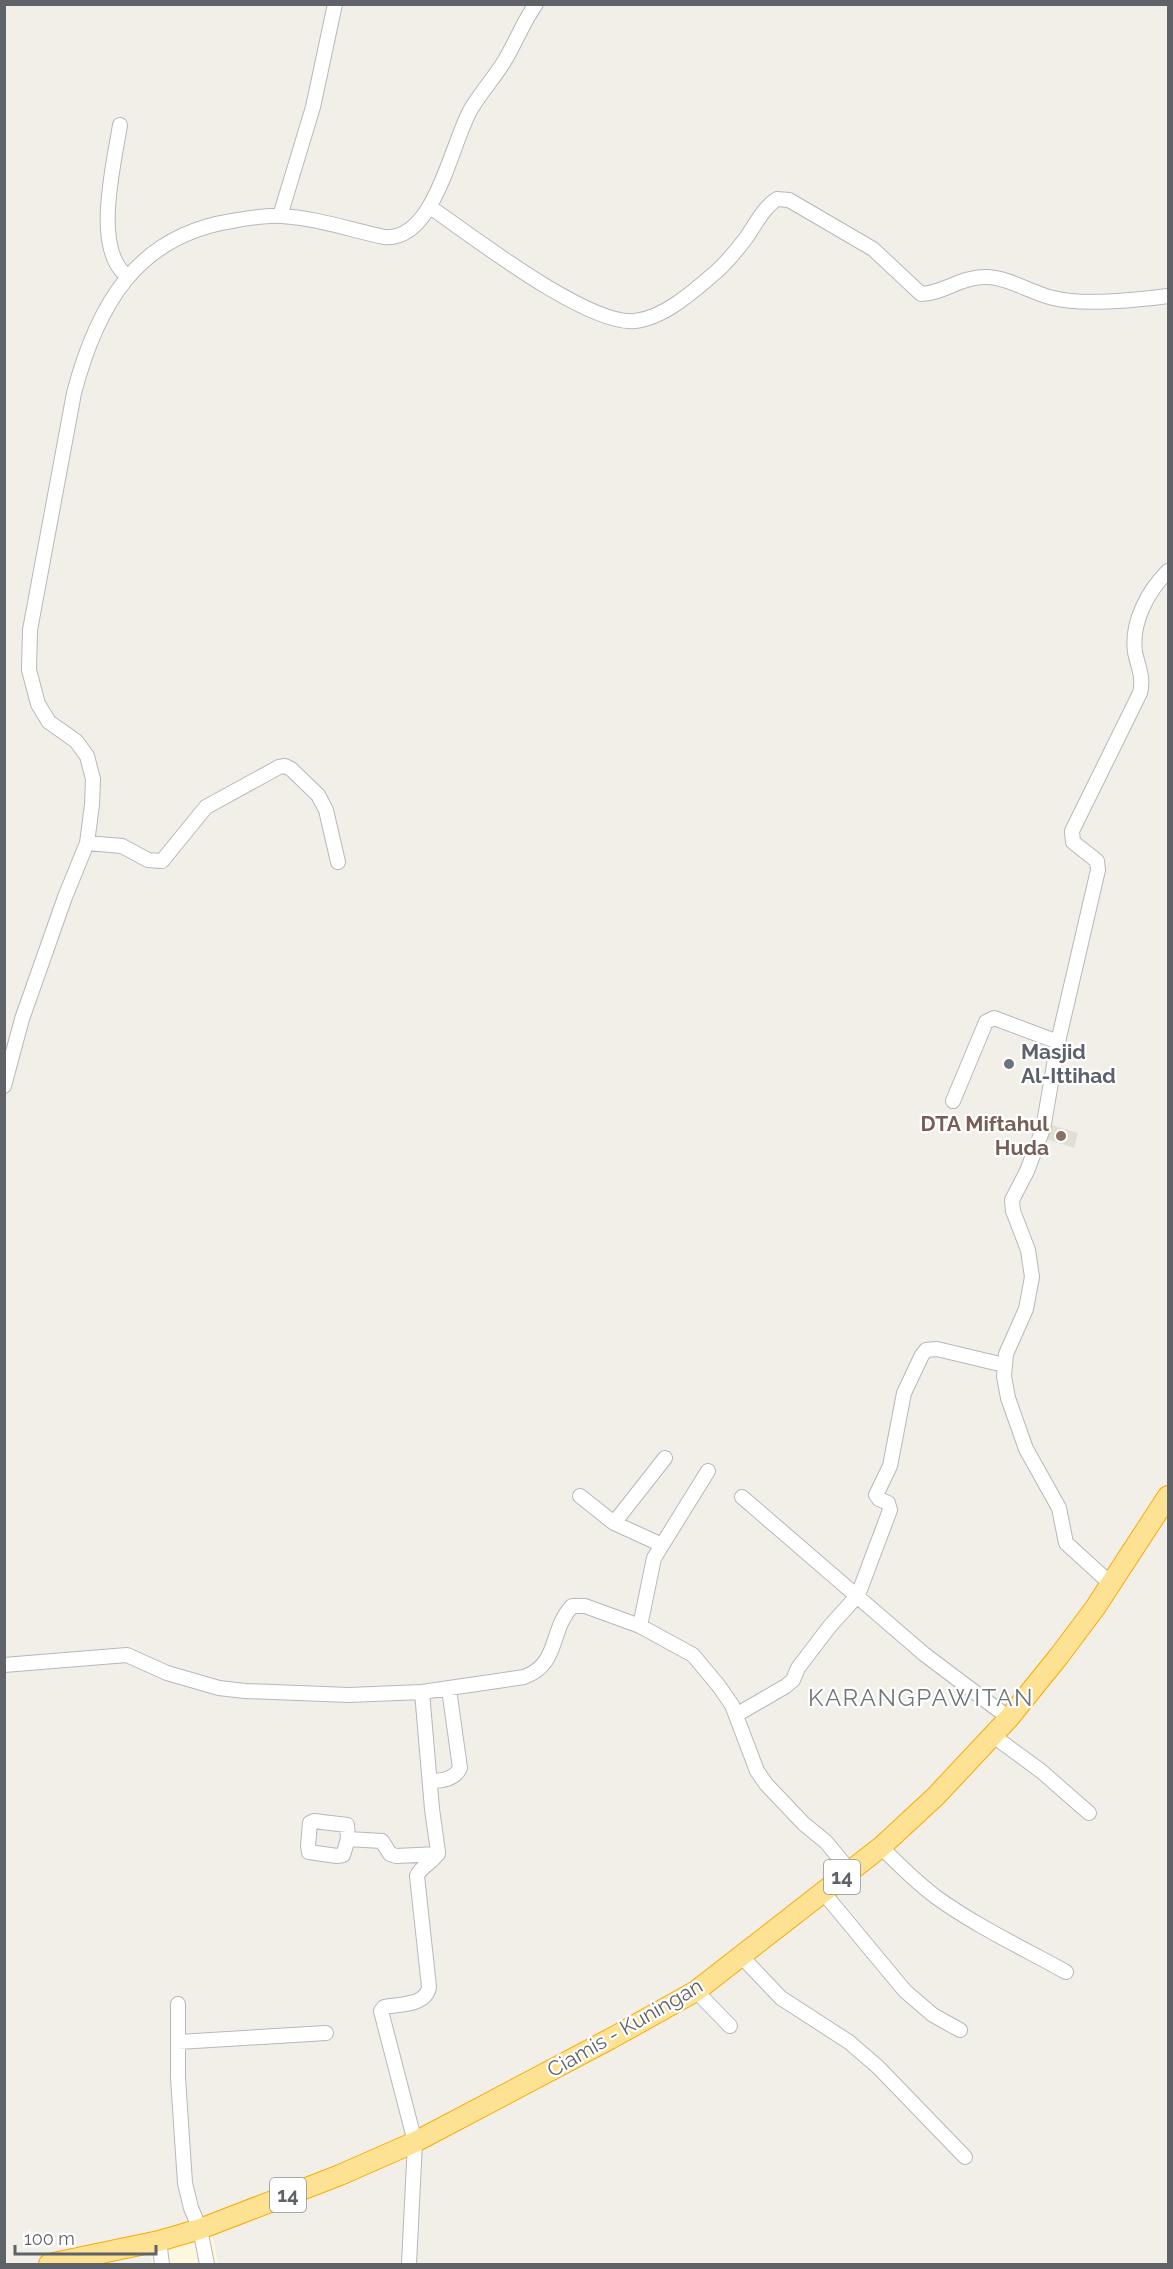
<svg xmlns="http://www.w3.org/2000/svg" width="1173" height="2269" font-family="Raleway,sans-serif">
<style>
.commercial{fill:#fef7e0}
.education{fill:#e1ded6}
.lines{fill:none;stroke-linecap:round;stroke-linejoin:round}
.minor-casing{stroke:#b5b8bc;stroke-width:16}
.highway-casing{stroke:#f9ab00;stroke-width:22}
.minor{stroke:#fff;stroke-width:14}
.highway{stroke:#fde293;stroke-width:20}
.worship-dot{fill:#6b7280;stroke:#fff;stroke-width:2}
.education-dot{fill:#8d6e63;stroke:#fff;stroke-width:2}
.labels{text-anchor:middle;stroke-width:4.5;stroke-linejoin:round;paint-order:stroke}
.shield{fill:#fff;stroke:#8f9295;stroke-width:1.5}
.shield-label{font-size:20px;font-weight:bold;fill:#5f6368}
.worship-label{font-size:21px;font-weight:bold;fill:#5b616d;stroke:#fff;text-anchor:start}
.education-label{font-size:21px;font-weight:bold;fill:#785e54;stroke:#fff;text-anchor:end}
.street-label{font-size:21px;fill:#5f6368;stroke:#fff}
.quarter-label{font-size:24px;letter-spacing:1.5px;fill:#70757a;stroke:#fff}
</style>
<rect width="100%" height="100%" fill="#f1efe8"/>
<path class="commercial" d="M211,2230L218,2264H152L150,2248Z"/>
<path class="education" d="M1048,1124L1078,1133L1074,1148L1043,1138Z"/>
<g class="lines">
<defs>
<path id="minor" d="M120,125C114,164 92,249 127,276
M430,207C472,236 588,326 635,321C664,318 694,291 716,272C727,262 737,250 746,238C755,225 764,207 777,199L789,200L873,249L921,294C942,294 962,276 987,277C1010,278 1031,293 1053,298C1084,306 1137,300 1168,296
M280,216L313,107L335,4
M87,843L122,846L148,860L162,861L206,807L279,767L285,766L291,769L318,795L326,810L338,862
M4,1086L22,1019L65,897L87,843L92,805L93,779L87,756L76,741L49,722L38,704L29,670L30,630L74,393C97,306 136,236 232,221C249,218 265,215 282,216C316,218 351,230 384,237C435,242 451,143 471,109C481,92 495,77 505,60C516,42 523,22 536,4
M953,1101L986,1022L994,1018L1058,1042
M708,1471L654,1558L640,1626L693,1655L718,1685L732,1705L757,1771L766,1784L804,1824L826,1842L850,1871
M580,1496L614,1523
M742,1497L924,1654L1009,1718
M662,1545L614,1523L665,1458
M1111,1584L1066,1543L1059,1508L1026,1449L1008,1398L1004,1376L1006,1354L1026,1309L1032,1277L1028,1250L1013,1211L1012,1200L1027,1171L1043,1129L1058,1042L1098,870L1097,861L1073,842L1072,831L1140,693C1144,677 1138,667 1135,652C1131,622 1148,591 1168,571
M4,1665L127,1655L167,1673L219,1688L245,1691L349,1695L422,1692L524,1677C560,1664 549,1631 572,1606H585L640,1626
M736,1715L786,1686L793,1680L798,1668L830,1626L858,1595L890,1510L888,1503L879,1499L876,1495L890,1466L904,1393L922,1355L926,1350L937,1349L1004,1365
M992,1735L1041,1771L1089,1813
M431,1781C443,1781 455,1779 460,1768L449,1689
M314,1821L347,1825L348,1839L343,1855L337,1856L309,1852L308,1846L310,1823Z
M348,1839L382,1841L390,1854L396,1856L438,1854
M881,1847C898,1864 916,1882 936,1897C976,1926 1023,1948 1066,1972
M822,1891L905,1991L933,2015L960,2030
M740,1955L781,1998L849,2042L878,2067L965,2157
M696,1991L730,2026
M178,2004V2078L185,2183L191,2208L200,2229L207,2264
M178,2042L326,2033
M159,2241L162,2264
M409,2264L415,2142L381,2011L384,2007C399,2004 426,2006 429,1987L417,1876C421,1865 435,1862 438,1852L432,1809L422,1692"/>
<path id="highway" d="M49,2264L159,2241L200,2229L340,2175L415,2142L610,2039L696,1991L881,1847L936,1796L1009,1718L1059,1656L1095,1608L1168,1496"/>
</defs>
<use href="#minor" class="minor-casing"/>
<use href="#highway" class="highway-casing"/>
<use href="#minor" class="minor"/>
<use href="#highway" class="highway"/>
</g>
<circle class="worship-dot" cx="1009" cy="1064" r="6"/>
<circle class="education-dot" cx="1061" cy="1136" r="6"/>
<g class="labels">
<g class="shield">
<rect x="824" y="1860" width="36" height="34" rx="4.5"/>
<rect x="270" y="2178" width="36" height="34" rx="4.5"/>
</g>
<g class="shield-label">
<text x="842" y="1884">14</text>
<text x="288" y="2202">14</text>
</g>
<g class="worship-label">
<text x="1021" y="1059">Masjid<tspan x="1021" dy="24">Al-Ittihad</tspan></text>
</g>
<g class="education-label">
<text x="1049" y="1131">DTA Miftahul<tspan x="1049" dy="24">Huda</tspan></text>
</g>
<g class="street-label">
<text transform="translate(625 2028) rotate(-30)" y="7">Ciamis - Kuningan</text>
</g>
<g class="quarter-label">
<text x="921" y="1706">KARANGPAWITAN</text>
</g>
</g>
<rect width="1173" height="2269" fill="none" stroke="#5f6368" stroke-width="12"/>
<path d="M15 2245v9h141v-9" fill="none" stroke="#5f6368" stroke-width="3"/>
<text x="24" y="2245" font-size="18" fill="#5f6368" stroke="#ffffff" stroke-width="4.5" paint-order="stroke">100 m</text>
</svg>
